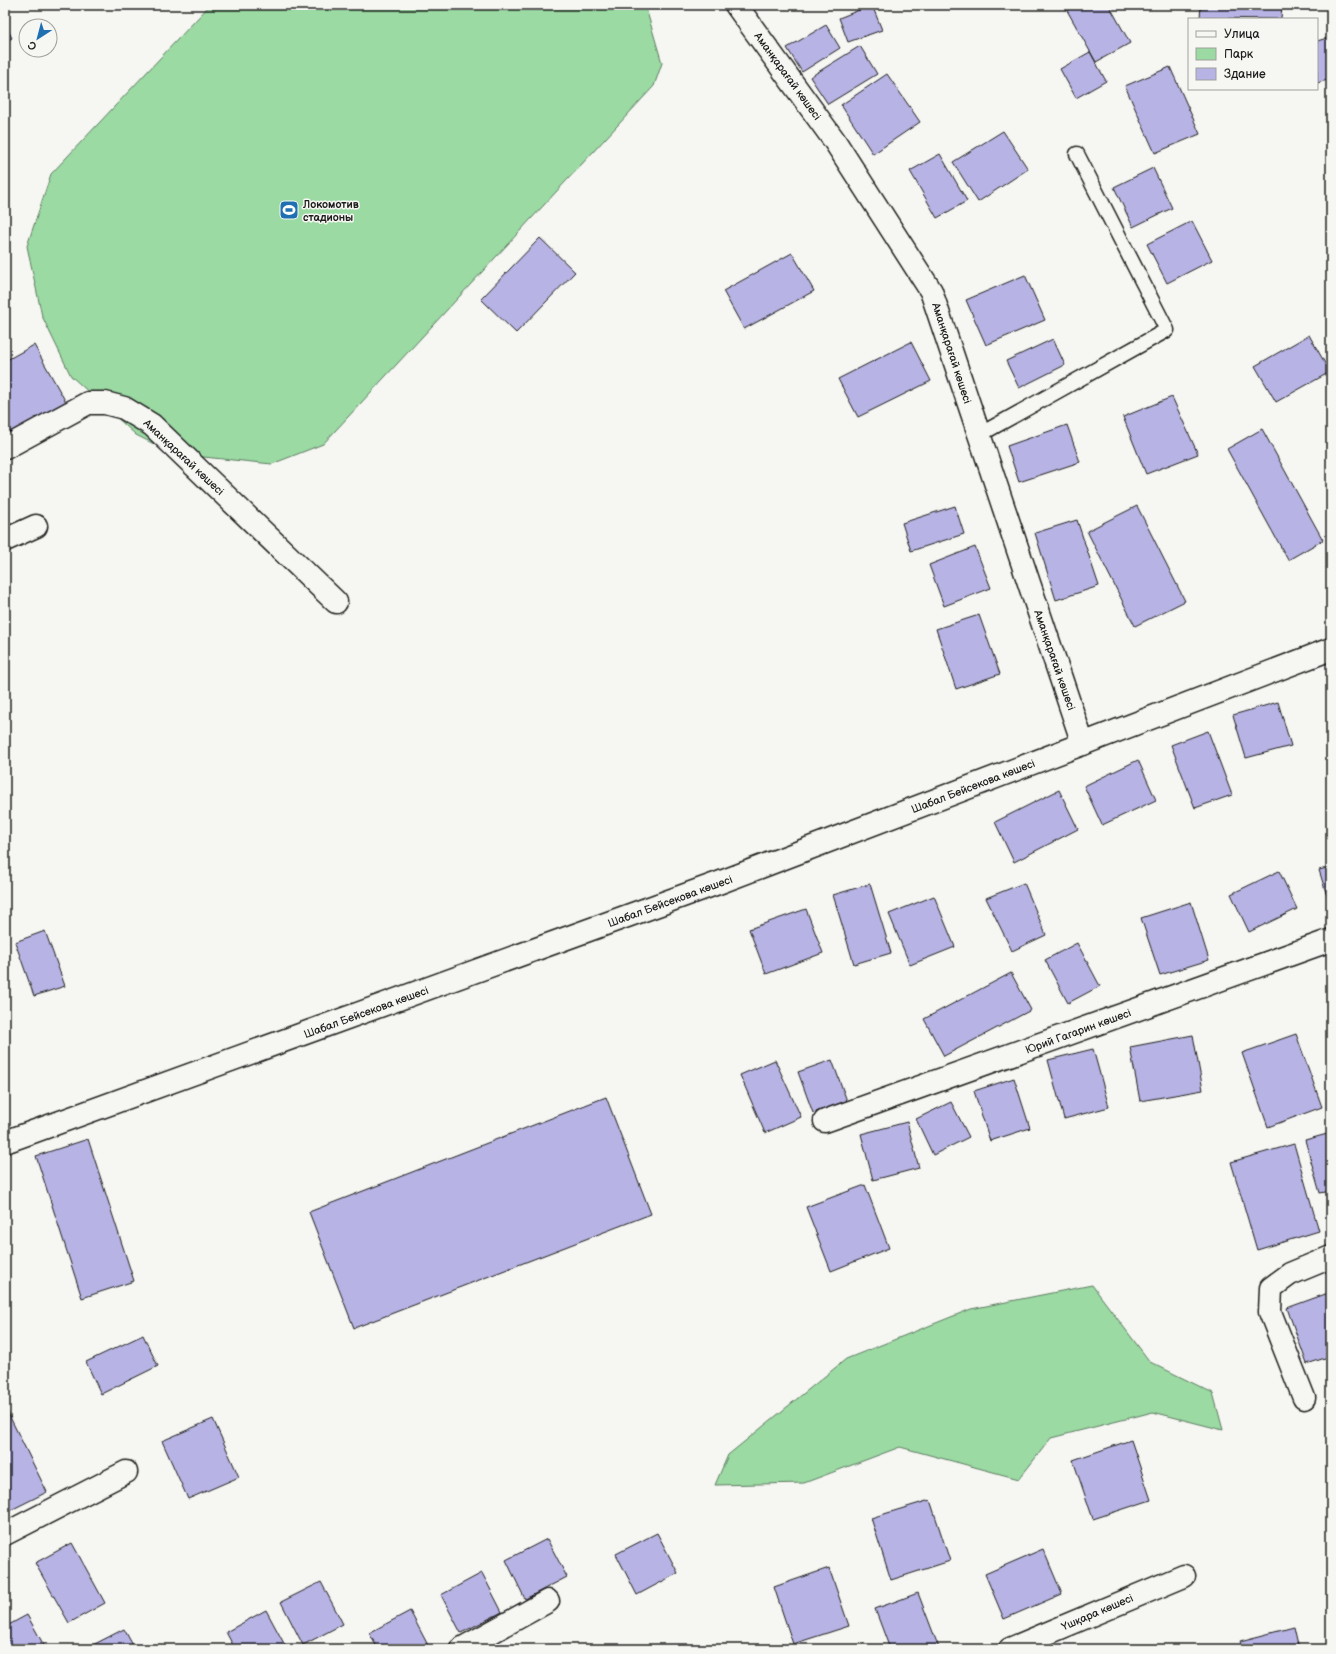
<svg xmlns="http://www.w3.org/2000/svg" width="1336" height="1654" font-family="'Balsamiq Sans',sans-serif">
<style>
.green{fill:#9bdaa3;stroke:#5c7b60}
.building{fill:#b7b4e5;stroke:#1c1c1c}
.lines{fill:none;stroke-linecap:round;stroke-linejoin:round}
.service-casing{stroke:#1c1c1c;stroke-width:17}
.minor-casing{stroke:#1c1c1c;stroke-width:25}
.secondary-casing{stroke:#1c1c1c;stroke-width:25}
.service{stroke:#f6f6f2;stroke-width:14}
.minor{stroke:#f6f6f2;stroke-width:22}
.secondary{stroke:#f6f6f2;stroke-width:22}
.labels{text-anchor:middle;stroke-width:3;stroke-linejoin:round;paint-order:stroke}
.street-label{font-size:11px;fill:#1c1c1c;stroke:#f6f6f2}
.poi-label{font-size:11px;font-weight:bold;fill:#1c1c1c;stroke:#f6f6f2;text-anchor:start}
</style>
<rect width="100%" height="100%" fill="#f6f6f2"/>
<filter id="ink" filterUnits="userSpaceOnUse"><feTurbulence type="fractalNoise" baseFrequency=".025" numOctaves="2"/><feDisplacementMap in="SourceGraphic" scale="8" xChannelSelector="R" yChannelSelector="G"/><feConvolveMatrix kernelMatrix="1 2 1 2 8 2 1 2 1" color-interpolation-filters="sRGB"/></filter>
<g filter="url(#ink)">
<path class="green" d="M210,5H645L662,63L654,86L323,444L272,464L174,454L136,435L71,376L42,316L27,246L51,174Z
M1092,1285L1150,1362L1213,1393L1223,1430L1153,1412L1051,1438L1019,1479L900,1447L804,1483L715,1485L728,1455L846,1359L971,1309Z"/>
<path class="building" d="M872,5L882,30L848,42L839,18Z
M1064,5H1109L1130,43L1096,62Z
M1201,5H1282L1281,19L1200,18Z
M5,25L12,38L5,42Z
M826,25L840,48L802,72L787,48Z
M1331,37V79L1317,83V41Z
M860,46L877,74L828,104L810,77Z
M1090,52L1106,81L1076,98L1060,69Z
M1170,67L1200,134L1155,153L1125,86Z
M887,74L920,122L873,154L841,105Z
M1003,131L1028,169L978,202L953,162Z
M940,154L967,201L937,218L910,171Z
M1153,168L1172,208L1133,227L1114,187Z
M1192,221L1212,260L1167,283L1147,244Z
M540,238L575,272L516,333L481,299Z
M792,253L814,291L744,329L723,291Z
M1025,275L1045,320L986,345L966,300Z
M1309,335L1330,372L1276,402L1255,366Z
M1053,339L1065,365L1019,388L1006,361Z
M911,342L931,381L858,417L838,379Z
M34,345L67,404L5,439V361Z
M1172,397L1198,454L1146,474L1123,417Z
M1067,425L1080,462L1019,482L1007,446Z
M1262,429L1323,540L1288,560L1227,449Z
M955,506L964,534L911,551L902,523Z
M1137,506L1185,601L1135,626L1087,531Z
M1077,520L1099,586L1056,600L1035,533Z
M975,547L991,588L944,606L929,565Z
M979,615L1000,674L956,689L936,629Z
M1278,702L1291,746L1246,758L1233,715Z
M1208,731L1232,795L1195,808L1171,745Z
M1138,760L1156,800L1102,825L1084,786Z
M1059,790L1078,829L1014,862L995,822Z
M1331,867V909L1319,870Z
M1279,871L1297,909L1249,932L1231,894Z
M1024,883L1046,935L1012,951L986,898Z
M870,884L891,953L854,964L833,895Z
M934,896L955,947L910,965L889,914Z
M1191,902L1209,960L1160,975L1141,918Z
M806,909L823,953L766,974L749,929Z
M45,931L65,986L34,996L15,942Z
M1077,943L1100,986L1068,1003L1045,960Z
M1011,973L1031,1010L944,1056L924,1019Z
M1296,1034L1322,1107L1268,1127L1242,1053Z
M1193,1035L1203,1090L1140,1101L1130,1047Z
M1093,1049L1109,1107L1064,1119L1048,1060Z
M775,1060L801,1117L765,1133L740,1075Z
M832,1060L847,1101L813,1113L798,1072Z
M1014,1078L1030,1128L990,1141L974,1091Z
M606,1097L651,1214L354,1328L309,1212Z
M951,1102L969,1137L933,1155L916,1119Z
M907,1122L919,1168L873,1180L861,1134Z
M1331,1133V1191L1320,1193L1305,1140Z
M88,1139L134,1281L82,1298L36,1156Z
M1294,1144L1319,1231L1257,1250L1231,1162Z
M865,1185L889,1248L831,1271L806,1207Z
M1331,1292V1356L1307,1364L1287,1308Z
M143,1335L158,1366L101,1394L86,1362Z
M5,1407L47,1492L5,1513Z
M213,1419L239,1477L188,1499L162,1441Z
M1131,1440L1151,1500L1093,1519L1073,1460Z
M930,1500L950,1561L891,1580L871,1518Z
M657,1533L678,1573L637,1595L616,1554Z
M547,1539L567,1577L525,1599L506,1560Z
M72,1543L105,1603L69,1623L35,1563Z
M1043,1549L1062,1594L1004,1619L985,1574Z
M829,1568L849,1626L793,1644L774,1587Z
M482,1573L502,1612L461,1633L441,1595Z
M321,1582L343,1624L303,1645L281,1602Z
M918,1593L939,1648L890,1649L875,1609Z
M266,1610L287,1649H235L226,1632Z
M410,1611L430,1649H378L369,1633Z
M27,1615L46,1649H5V1627Z
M1294,1627L1299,1649H1243L1240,1641Z
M124,1629L135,1649H88L87,1648Z"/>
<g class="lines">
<defs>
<path id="service" d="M979,435L1167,330L1077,154"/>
<path id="minor" d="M736,5L834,140L931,291L1083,744
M5,448L88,403H105L124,408L152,425L336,602
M5,540L36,526
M825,1121L1331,940
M1304,1398L1270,1312L1271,1288L1290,1274L1331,1257
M5,1534L126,1472
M461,1649L548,1601
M1010,1649L1184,1576"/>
<path id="secondary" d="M5,1142L721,882L1331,649"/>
</defs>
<use href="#service" class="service-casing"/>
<use href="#minor" class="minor-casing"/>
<use href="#secondary" class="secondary-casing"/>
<use href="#service" class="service"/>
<use href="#minor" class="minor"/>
<use href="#secondary" class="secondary"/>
</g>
</g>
<defs>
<symbol id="stadium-square" viewBox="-11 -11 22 22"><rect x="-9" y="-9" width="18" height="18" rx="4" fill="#1f6fb2" stroke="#f6f6f2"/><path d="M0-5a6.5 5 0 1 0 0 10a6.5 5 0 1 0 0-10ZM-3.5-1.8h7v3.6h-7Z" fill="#fff"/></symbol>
</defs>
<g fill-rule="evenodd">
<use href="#stadium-square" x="278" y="199" width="22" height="22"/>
</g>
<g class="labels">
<g class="street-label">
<text transform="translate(788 76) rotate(54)" y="4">Аманқарағай көшесі</text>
<text transform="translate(952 353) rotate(72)" y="4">Аманқарағай көшесі</text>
<text transform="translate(184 457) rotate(43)" y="4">Аманқарағай көшесі</text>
<text transform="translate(1055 660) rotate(71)" y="4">Аманқарағай көшесі</text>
<text transform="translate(973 786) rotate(-21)" y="4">Шабал Бейсекова көшесі</text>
<text transform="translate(670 901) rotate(-20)" y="4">Шабал Бейсекова көшесі</text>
<text transform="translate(366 1012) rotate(-20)" y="4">Шабал Бейсекова көшесі</text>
<text transform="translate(1078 1031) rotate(-20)" y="4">Юрий Гагарин көшесі</text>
<text transform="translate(1097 1612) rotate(-23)" y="4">Үшқара көшесі</text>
</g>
<g class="poi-label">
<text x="303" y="208">Локомотив<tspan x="303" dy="13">стадионы</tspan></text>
</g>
</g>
<rect width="1336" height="1654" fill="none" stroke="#f6f6f2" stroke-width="20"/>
<rect x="10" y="10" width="1316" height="1634" fill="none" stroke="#1c1c1c" stroke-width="1.5" filter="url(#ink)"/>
<rect x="1188" y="18" width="130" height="72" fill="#f6f6f2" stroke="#9f9f9c"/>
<rect x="1196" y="31" width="20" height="6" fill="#f6f6f2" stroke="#9f9f9c"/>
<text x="1224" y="38" font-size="12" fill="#1c1c1c">Улица</text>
<rect x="1196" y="48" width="20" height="12" fill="#9bdaa3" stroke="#9f9f9c"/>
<text x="1224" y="58" font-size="12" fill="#1c1c1c">Парк</text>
<rect x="1196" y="68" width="20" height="12" fill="#b7b4e5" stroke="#9f9f9c"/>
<text x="1224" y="78" font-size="12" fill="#1c1c1c">Здание</text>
<g transform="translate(38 38) rotate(216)"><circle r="19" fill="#f6f6f2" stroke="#9f9f9c"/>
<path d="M0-3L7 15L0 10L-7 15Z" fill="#1f6fb2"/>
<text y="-6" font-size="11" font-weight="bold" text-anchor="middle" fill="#1c1c1c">С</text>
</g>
</svg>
